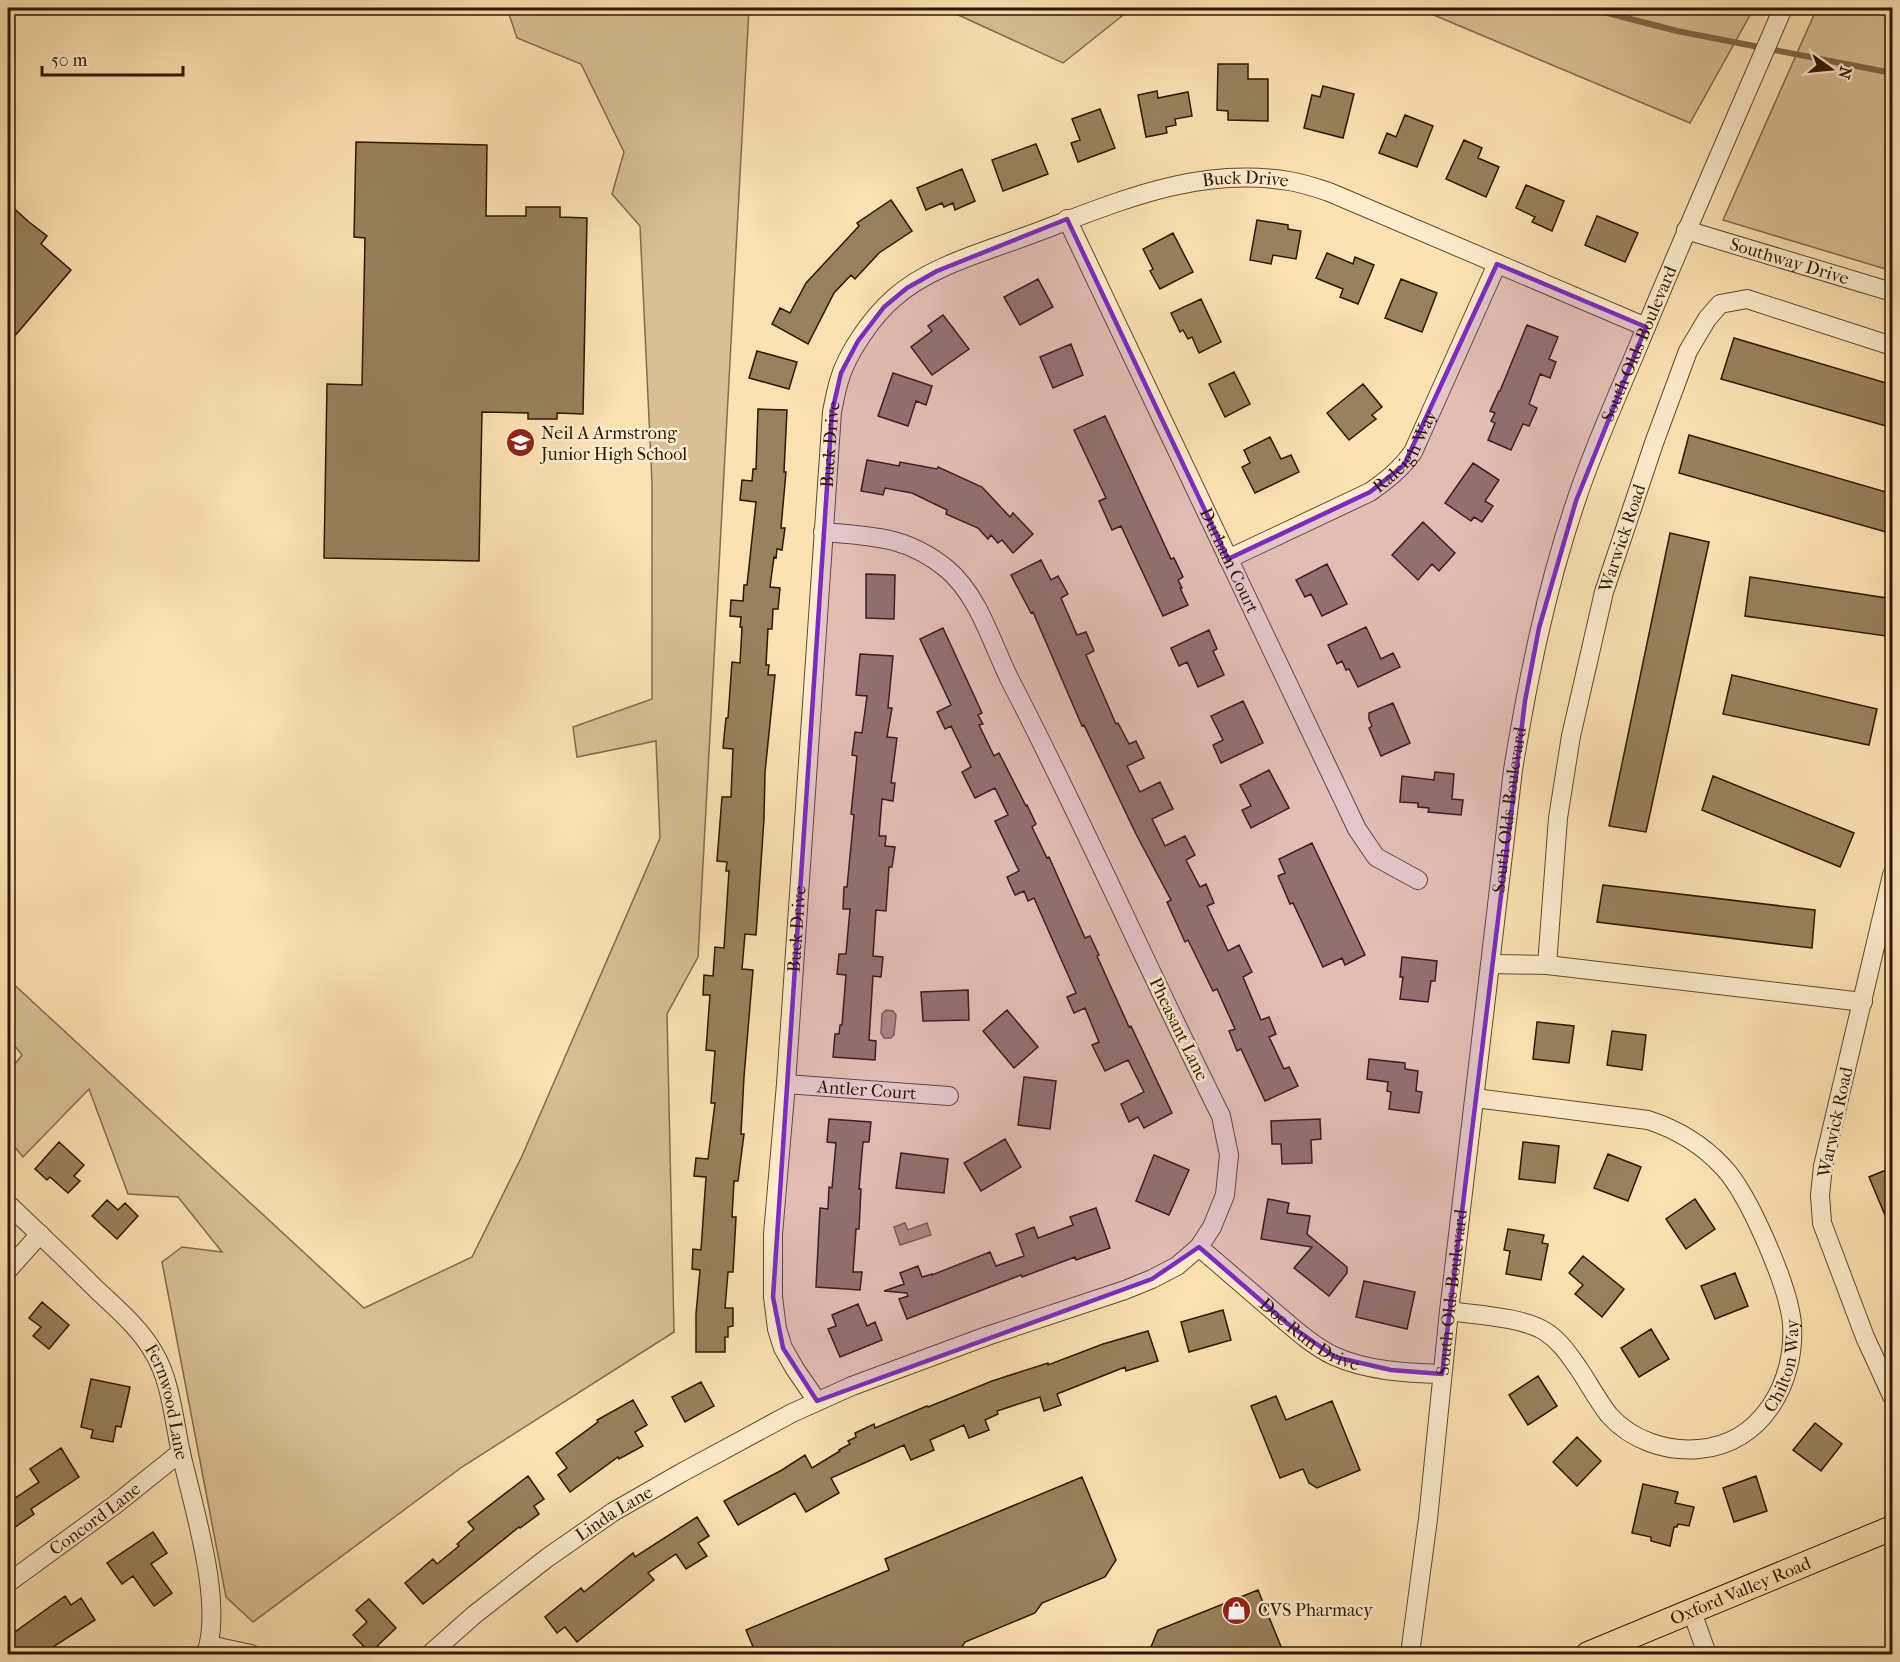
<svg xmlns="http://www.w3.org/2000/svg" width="1900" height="1662" font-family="'IM FELL French Canon',serif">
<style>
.green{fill:#d8bf94;stroke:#826c4a;stroke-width:1.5}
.water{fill:#b59d75;stroke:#7e6846;stroke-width:1.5}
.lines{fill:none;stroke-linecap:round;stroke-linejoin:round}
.stream{stroke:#7e6846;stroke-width:6}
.building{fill:#98815d;stroke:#2b1800;stroke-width:1.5}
.minor-casing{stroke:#5f4a2c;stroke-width:20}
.major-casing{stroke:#2b1800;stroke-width:26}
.minor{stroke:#fdeccd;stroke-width:18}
.major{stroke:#fce1b2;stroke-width:24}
.marked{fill:#7b2cbf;fill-opacity:0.2;stroke:#7b2cbf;stroke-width:4.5;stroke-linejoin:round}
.labels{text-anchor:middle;stroke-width:5;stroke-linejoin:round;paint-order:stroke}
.street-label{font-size:18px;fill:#2b1800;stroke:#fdeccd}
.poi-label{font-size:18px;fill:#2b1800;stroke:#fdeccd;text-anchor:start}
</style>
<rect width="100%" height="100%" fill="#fce1b2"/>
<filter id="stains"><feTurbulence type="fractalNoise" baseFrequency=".00333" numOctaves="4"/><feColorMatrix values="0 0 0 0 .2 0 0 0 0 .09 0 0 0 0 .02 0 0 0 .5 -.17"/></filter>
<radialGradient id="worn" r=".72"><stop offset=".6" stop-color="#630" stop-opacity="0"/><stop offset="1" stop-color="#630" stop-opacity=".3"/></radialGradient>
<path class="green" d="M507,8H749L698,957L667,1014L674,1332L462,1467L253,1622L226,1597L162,1262L182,1247L222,1252L178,1197L128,1194L89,1089L23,1157L8,1139V1073L22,1055L8,1037V979L364,1308L472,1257L522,1156L660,838L656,741L577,757L573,727L652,699V483L640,226L612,194L624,152L581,64L517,38Z
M943,8H1132L1063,63Z
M1417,8H1754L1690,123Z
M1817,8H1892V271L1723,220Z"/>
<path class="water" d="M886,1010L893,1011L896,1015L894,1035L891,1038H884L881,1033L882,1014Z
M905,1223L908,1230L927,1223L931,1235L900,1245L894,1227Z"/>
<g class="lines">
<path class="stream" d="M1588,8L1677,31L1892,73"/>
</g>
<path class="building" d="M1218,64H1248V79H1268V121L1228,120V111L1217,110Z
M1323,86L1354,94L1343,138L1304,128L1312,95L1320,97Z
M1157,91L1158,98L1188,92L1192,116L1175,119L1176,125L1166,127L1167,133L1146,137L1138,95Z
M1100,109L1115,148L1078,162L1071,143L1080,140L1072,119Z
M1405,115L1433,126L1417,167L1379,153L1387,133L1396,137Z
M1464,140L1482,148L1478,158L1499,167L1486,197L1446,179Z
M356,142L487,145L486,216H526V207H560V217L587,218L583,414L557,413V419H528V413L482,412L479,561L324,558L327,384L362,385L365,238L354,237Z
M1036,144L1048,174L1003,191L992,160Z
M962,169L975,201L955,210L953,203L944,207L942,203L926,210L917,188Z
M1526,185L1564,201L1552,231L1532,222L1535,217L1516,208Z
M891,200L912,231L879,253L855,279L851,275L834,293L808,344L772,324L780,308L790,313L806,283L859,226L857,223Z
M8,203L29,222L47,236L41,244L71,270L8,344Z
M1597,216L1638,233L1625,262L1585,245Z
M1257,220L1288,225V229L1301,231L1296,259L1273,255L1271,264L1250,260Z
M1173,233L1193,272L1160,289L1150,271L1153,269L1143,249Z
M1327,253L1353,264L1355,257L1374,265L1358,304L1340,297L1343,289L1316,278Z
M1038,279L1053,307L1020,325L1004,297Z
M1401,279L1437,293L1422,332L1385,318Z
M1201,299L1221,342L1199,353L1192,337L1188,339L1183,330L1180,332L1171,313Z
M943,315L969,349L932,375L911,347L932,331L928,326Z
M1527,325L1558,337L1549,359L1556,362L1550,378L1540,374L1529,404L1537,408L1529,426L1523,424L1511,450L1488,440L1495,423L1491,421L1495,413L1490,411L1499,391H1500Z
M1734,338L1893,385V428L1721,379Z
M1071,344L1083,375L1053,388L1040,357Z
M757,351L797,362L789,389L749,378Z
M1234,372L1250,404L1225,417L1209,384Z
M893,373L932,386L926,405L916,401L908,426L878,416Z
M1363,384L1382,407L1372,415L1376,419L1349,440L1327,413Z
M758,409L787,410L784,472H786L781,528H785L782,550L777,549L776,558L774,557L770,587L780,588L778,609H773L772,629H768L766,665H769L768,675H775L765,772L764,819L756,935L745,934L742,969L753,970L744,1077L741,1134H744L738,1181H734L732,1217H736L733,1272H728L725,1308H733V1326L728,1327V1337H725V1352H696V1314L700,1270L692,1269L693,1249L701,1250L706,1177L694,1176L696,1158L708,1159L715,1103H711L715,1051L706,1050L710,995H703L704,975L713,976L715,947L724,948L729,871H726L727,862L717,861L722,797H731L733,749L723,748L726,718H728L732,662L740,663L742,627H740L741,617L730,616L731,600L743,601L744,585H747L756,502L740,500L742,480L752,481L753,469H756Z
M1105,416L1171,559L1174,558L1183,577L1178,580L1182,588H1180L1188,605L1163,616L1121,526L1112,530L1099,501L1106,498L1074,430Z
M1689,435L1893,494V534L1679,473Z
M1270,437L1281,459L1291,455L1299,472L1255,493L1242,467L1250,463L1244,450Z
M867,460L899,466L900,462L937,469L938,467L982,487L1010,517L1013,513L1033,534L1013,553L1002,540L998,543L991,535L988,539L978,528L946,514L947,510L912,493L885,488L883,495L861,491Z
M1473,463L1499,480L1485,501L1493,506L1482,522L1474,517L1471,521L1445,503Z
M1423,522L1455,553L1439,571L1432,564L1418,580L1392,555Z
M1670,533L1709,542L1646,832L1609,826Z
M1041,560L1051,580L1058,576L1068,594L1061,598L1077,635L1086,632L1094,651L1086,655L1116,724L1118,723L1129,744L1136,741L1144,758L1127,766L1140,792L1160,782L1173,809L1152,819L1165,846L1185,836L1195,855L1186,860L1200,887L1206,884L1214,903L1207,906L1228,951L1239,945L1252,972L1243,977L1261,1020L1269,1017L1276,1034L1269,1037L1284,1069L1289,1067L1298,1086L1265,1101L1241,1049L1237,1051L1229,1031L1235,1029L1217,989L1213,991L1188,940L1185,942L1167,902L1171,900L1136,834L1084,725L1082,726L1033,612L1031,613L1011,575Z
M1327,564L1347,604L1322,616L1311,594L1305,597L1296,580Z
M866,574L895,575L894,619L866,618Z
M1750,577L1893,599V637L1745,616Z
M1366,627L1381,659L1393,653L1400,667L1358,687L1349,669L1346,670L1342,661L1337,664L1328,645Z
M943,628L982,713L978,715L983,724L979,725L994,756L999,753L1026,806L1027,805L1036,824L1032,827L1047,858L1049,857L1085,938L1090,936L1099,955L1097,956L1129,1027L1131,1026L1172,1113L1144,1128L1138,1117L1129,1122L1121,1104L1144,1092L1128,1060L1105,1071L1092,1045L1099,1042L1085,1008L1074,1013L1067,997L1076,993L1034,898L1028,901L1024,891L1015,895L1007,877L1019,871L995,821L1008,815L995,788L975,798L962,772L971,767L951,726L945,729L937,712L951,705L920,639Z
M1209,630L1217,649L1213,651L1224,675L1198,687L1187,662L1179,666L1171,648Z
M860,654L893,656L888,708H892L887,737L897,738L891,783H895L893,801L882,799L879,836H886L885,846L895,847L892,867H889L886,911L876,910L873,956L883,957L881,977L873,976L869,1040L876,1041L875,1060L833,1057L835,1034H839L840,1025H842L846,975L837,974L839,954H846L850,909H843L844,887H847L854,815L851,814L857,756L852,755L855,732L862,733L867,696L856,695Z
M1732,675L1877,709L1869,745L1723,714Z
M1243,701L1263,743L1221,763L1213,745L1223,740L1211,716Z
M1393,703L1410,743L1381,756L1369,728L1372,726L1369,719V713Z
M1269,770L1289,808L1251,828L1242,810L1251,806L1240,785Z
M1435,772L1454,774L1452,799L1463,800L1461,815L1428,812L1429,808L1418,807V803L1400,802L1402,776L1434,780Z
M1713,776L1854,833L1840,867L1702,810Z
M1312,843L1365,955L1345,965L1342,958L1323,967L1293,903L1290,904L1278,876L1285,873L1279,859Z
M1603,885L1815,910L1812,948L1597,922Z
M1402,957L1437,961L1435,981H1431L1428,1002L1400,999L1403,977H1400Z
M968,990L969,1020L923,1021L921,992Z
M1007,1010L1038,1047L1014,1068L983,1031Z
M1537,1022L1574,1026L1569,1063L1533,1059Z
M1612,1031L1646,1035L1642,1070L1607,1065Z
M1369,1059L1405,1063V1069L1418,1071L1416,1091L1422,1092L1419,1113L1389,1109L1391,1092L1387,1091L1388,1082L1367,1079Z
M1024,1077L1056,1081L1050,1129L1018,1125Z
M829,1119L871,1122L869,1142H863L859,1189H861L859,1229H856L853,1272H862L860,1290L816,1287L820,1208L828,1209L829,1187L832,1188L836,1143L827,1142Z
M1320,1119L1321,1139L1311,1140L1312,1163L1282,1164L1281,1144H1272L1271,1121Z
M1005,1139L1021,1167L981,1191L964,1163Z
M59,1142L84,1165L74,1176L80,1181L68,1193L50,1177L47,1180L35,1169Z
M1523,1142L1559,1146L1555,1183L1519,1179Z
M901,1153L948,1159L944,1193L896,1188Z
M1608,1154L1641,1167L1628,1201L1594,1188Z
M1154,1155L1189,1170L1169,1215L1136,1201Z
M1893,1167V1232H1892L1869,1177Z
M1268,1199L1289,1203L1287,1213L1310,1216L1307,1234L1347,1267V1273L1329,1296L1294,1268L1312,1247L1261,1239Z
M1695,1199L1715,1229L1686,1249L1666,1219Z
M107,1200L118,1210L125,1203L138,1216L117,1239L92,1216Z
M1096,1208L1110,1248L1076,1260L1075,1257L1022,1277L1021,1275L907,1319L899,1299L908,1296L907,1293L884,1291L904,1284L900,1273L918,1266L922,1277L932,1274V1275L990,1252L996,1266L1024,1256L1016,1234L1034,1227L1038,1238L1073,1225L1070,1217Z
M1508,1229L1544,1235L1542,1243L1548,1244L1541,1280L1506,1274L1510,1251L1504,1250Z
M1583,1256L1624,1289L1602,1317L1575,1294L1583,1285L1569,1273Z
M1735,1273L1748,1306L1715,1319L1701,1286Z
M1364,1281L1415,1292L1407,1329L1356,1317Z
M42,1302L69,1325L49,1349L33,1336L41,1327L29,1318Z
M858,1304L867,1326L875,1322L882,1340L840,1357L828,1329L836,1326L832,1315Z
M1223,1310L1231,1340L1189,1352L1181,1322Z
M1651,1329L1669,1359L1639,1377L1621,1348Z
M1148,1331L1158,1361L1126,1371L1125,1367L1057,1394L1061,1405L1044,1411L1040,1397L997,1411L998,1414L985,1420L989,1430L969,1438L964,1425L930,1440L934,1450L911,1460L904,1445L831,1478L839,1493L806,1512L795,1493L738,1525L724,1501L782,1470L805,1455L812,1468L840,1451L839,1450L850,1444L848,1441L856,1437L855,1433L874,1424L875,1428L927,1406L928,1407L992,1381L1048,1363V1365L1103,1344Z
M1538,1376L1557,1406L1528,1425L1509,1395Z
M91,1379L130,1387L121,1427L116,1426L113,1442L91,1438L93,1430L81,1427Z
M701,1382L714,1406L685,1422L672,1397Z
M1276,1396L1286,1420L1332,1401L1360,1470L1317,1488L1309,1483L1303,1469L1280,1478L1251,1406Z
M633,1400L647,1425L635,1432L643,1446L619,1459L618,1457L570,1492L558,1475L567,1468L556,1453L598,1422L597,1420Z
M1815,1423L1842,1444L1821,1471L1793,1450Z
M1577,1437L1601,1461L1577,1486L1553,1462Z
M61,1448L79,1477L31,1509L34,1514L8,1532V1503L39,1482L30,1469Z
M528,1476L544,1499L534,1506L539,1514L520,1528L519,1527L423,1604L405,1583L433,1559L437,1564L459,1546L457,1544L474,1529L468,1522Z
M1756,1476L1767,1511L1734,1522L1723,1488Z
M1082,1477L1116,1560L1105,1577L1042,1603L1035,1613L965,1642L957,1654H756L746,1630L889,1570L885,1559Z
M1643,1484L1678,1492L1675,1503L1694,1507L1689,1526L1678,1524L1677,1527H1674L1670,1546L1651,1541V1537L1632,1533Z
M697,1517L709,1536L698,1543L707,1556L686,1569L676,1554L648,1573L654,1580L577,1642L565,1627L557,1633L545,1617L581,1588L584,1592L633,1553L635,1557Z
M153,1532L167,1553L151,1564L172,1593L154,1606L133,1576L122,1584L107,1563Z
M1258,1590L1284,1654H1148L1158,1630Z
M65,1596L71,1605L81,1598L95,1620L42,1654H11L8,1649V1637Z
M369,1599L396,1628L370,1653L353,1635L367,1622L356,1610Z"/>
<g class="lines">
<defs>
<g id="minor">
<path id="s1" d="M1067,219L1357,829L1376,857L1418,880"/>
<path id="s2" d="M1686,230L1892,292"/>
<path id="s3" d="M1228,559L1370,492C1387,480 1401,469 1413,452L1497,264"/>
<path d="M1892,875L1823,1166L1820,1195L1822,1223L1865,1337L1892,1396"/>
<path d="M1491,964L1547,965L1863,1002"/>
<path id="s4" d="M1547,965L1558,818L1571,736L1604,592L1654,443L1688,351L1707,319L1720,304L1747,299L1892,346"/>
<path id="s5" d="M786,1084L949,1096"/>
<path id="s6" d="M8,1204C37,1232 67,1260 96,1289C117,1309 140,1328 154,1353C171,1381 174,1422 181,1453C193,1507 224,1602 206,1654"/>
<path id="s7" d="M1199,1247C1223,1268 1248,1289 1272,1310C1291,1326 1311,1345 1334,1356C1367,1371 1407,1373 1442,1374"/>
<path d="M8,1270L40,1234"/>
<path id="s8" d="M1449,1311C1476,1315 1524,1317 1546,1332C1561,1342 1569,1355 1579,1369C1589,1384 1598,1401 1609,1415C1631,1440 1666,1452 1699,1449C1762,1444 1796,1382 1792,1324C1789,1287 1749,1195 1724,1168C1703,1145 1676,1129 1648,1120L1475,1098"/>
<path id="s9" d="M817,1401L795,1369L783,1348L777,1329L773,1297V1234L786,1084L832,412C834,402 836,391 839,381C847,353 872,317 894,298C927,268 980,253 1021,238C1109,206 1192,165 1289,181C1303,183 1316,188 1329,192L1646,327"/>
<path id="s10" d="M8,1583L116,1504L181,1452"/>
<path d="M1692,1612L1707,1654"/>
<path d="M209,1645L251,1654"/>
<path id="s11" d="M430,1654L474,1615L547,1558L613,1512L681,1473L792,1413L852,1386L987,1336L1125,1290L1152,1279L1177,1266L1199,1247L1212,1227L1225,1195L1229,1155L1221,1116C1149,972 1085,825 1011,682C992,645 980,597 947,569C907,536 872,536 823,532"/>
<path id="s12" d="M1410,1654L1428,1519L1449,1311L1513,770C1528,679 1546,589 1576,501C1593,449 1616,399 1637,349C1684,235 1734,122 1783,8"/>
</g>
<g id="major">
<path id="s13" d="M1588,1654L1892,1528"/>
</g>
</defs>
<use href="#minor" class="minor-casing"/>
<use href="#major" class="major-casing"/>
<use href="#minor" class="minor"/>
<use href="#major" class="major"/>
</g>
<path class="marked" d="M1067,219L1228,559L1370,492L1404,465L1497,264L1646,327L1576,501L1539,628L1525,701L1442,1374L1391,1370L1335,1357L1288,1324L1199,1247L1152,1279L817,1401L783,1348L773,1297L832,412L841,373L858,341L884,307L907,288L937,271Z"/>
<defs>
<symbol id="school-disc" viewBox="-11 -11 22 22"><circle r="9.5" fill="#8f2418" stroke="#fdeccd"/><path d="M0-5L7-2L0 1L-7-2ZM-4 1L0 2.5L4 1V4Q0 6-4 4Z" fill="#fff"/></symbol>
<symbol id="shop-disc" viewBox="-11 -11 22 22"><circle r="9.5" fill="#8f2418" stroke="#fdeccd"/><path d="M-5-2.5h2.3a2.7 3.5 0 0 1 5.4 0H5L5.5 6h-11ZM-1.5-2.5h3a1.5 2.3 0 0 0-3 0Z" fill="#fff"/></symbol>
</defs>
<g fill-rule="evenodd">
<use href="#school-disc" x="504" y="426" width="33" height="33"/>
<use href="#shop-disc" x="1220" y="1594" width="33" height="33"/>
</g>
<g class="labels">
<g class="street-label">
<text dy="6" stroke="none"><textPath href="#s9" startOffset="1510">Buck Drive</textPath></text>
<text dy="6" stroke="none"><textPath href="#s2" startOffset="108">Southway Drive</textPath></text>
<text dy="6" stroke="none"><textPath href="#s12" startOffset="1336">South Olds Boulevard</textPath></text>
<text dy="6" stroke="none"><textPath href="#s9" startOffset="970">Buck Drive</textPath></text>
<text dy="6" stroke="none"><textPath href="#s3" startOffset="212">Raleigh Way</textPath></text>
<text dy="6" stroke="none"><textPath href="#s4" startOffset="435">Warwick Road</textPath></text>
<text dy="6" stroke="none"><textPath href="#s1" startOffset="378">Durham Court</textPath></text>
<text dy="6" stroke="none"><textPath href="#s12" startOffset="850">South Olds Boulevard</textPath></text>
<text dy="6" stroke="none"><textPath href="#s9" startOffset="484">Buck Drive</textPath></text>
<text transform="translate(1179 1029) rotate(64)" y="6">Pheasant Lane</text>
<text dy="6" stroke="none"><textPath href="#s5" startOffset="81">Antler Court</textPath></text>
<text transform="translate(1835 1122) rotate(-78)" y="6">Warwick Road</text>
<text dy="6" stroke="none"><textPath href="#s12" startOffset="364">South Olds Boulevard</textPath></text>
<text dy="6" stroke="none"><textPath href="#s7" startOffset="142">Doe Run Drive</textPath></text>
<text dy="6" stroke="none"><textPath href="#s8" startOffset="434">Chilton Way</textPath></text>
<text dy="6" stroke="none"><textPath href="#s6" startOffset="260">Fernwood Lane</textPath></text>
<text dy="6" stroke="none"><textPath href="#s11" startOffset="232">Linda Lane</textPath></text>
<text dy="6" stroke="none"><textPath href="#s10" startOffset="108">Concord Lane</textPath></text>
<text dy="6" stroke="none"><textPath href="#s13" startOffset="165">Oxford Valley Road</textPath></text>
</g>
<g class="poi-label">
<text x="541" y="439">Neil A Armstrong<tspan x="541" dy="21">Junior High School</tspan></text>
<text x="1258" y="1616">CVS Pharmacy</text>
</g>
</g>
<rect width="1900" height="1662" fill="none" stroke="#fce1b2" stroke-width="30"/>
<rect x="9" y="9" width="1882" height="1644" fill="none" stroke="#2b1800" stroke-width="3"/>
<rect x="15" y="15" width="1870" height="1632" fill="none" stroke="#2b1800" stroke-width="1.5"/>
<g transform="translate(1831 69) rotate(105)" stroke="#fdeccd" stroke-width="4.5" paint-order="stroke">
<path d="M0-4.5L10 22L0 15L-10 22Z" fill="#2b1800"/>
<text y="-9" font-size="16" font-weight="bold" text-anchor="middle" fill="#2b1800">N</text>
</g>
<path d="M42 66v9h141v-9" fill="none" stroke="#2b1800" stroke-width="3"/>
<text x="51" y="66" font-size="18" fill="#2b1800" stroke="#fdeccd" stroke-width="4.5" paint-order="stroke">50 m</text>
<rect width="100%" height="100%" filter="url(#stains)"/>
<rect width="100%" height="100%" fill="url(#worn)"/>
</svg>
